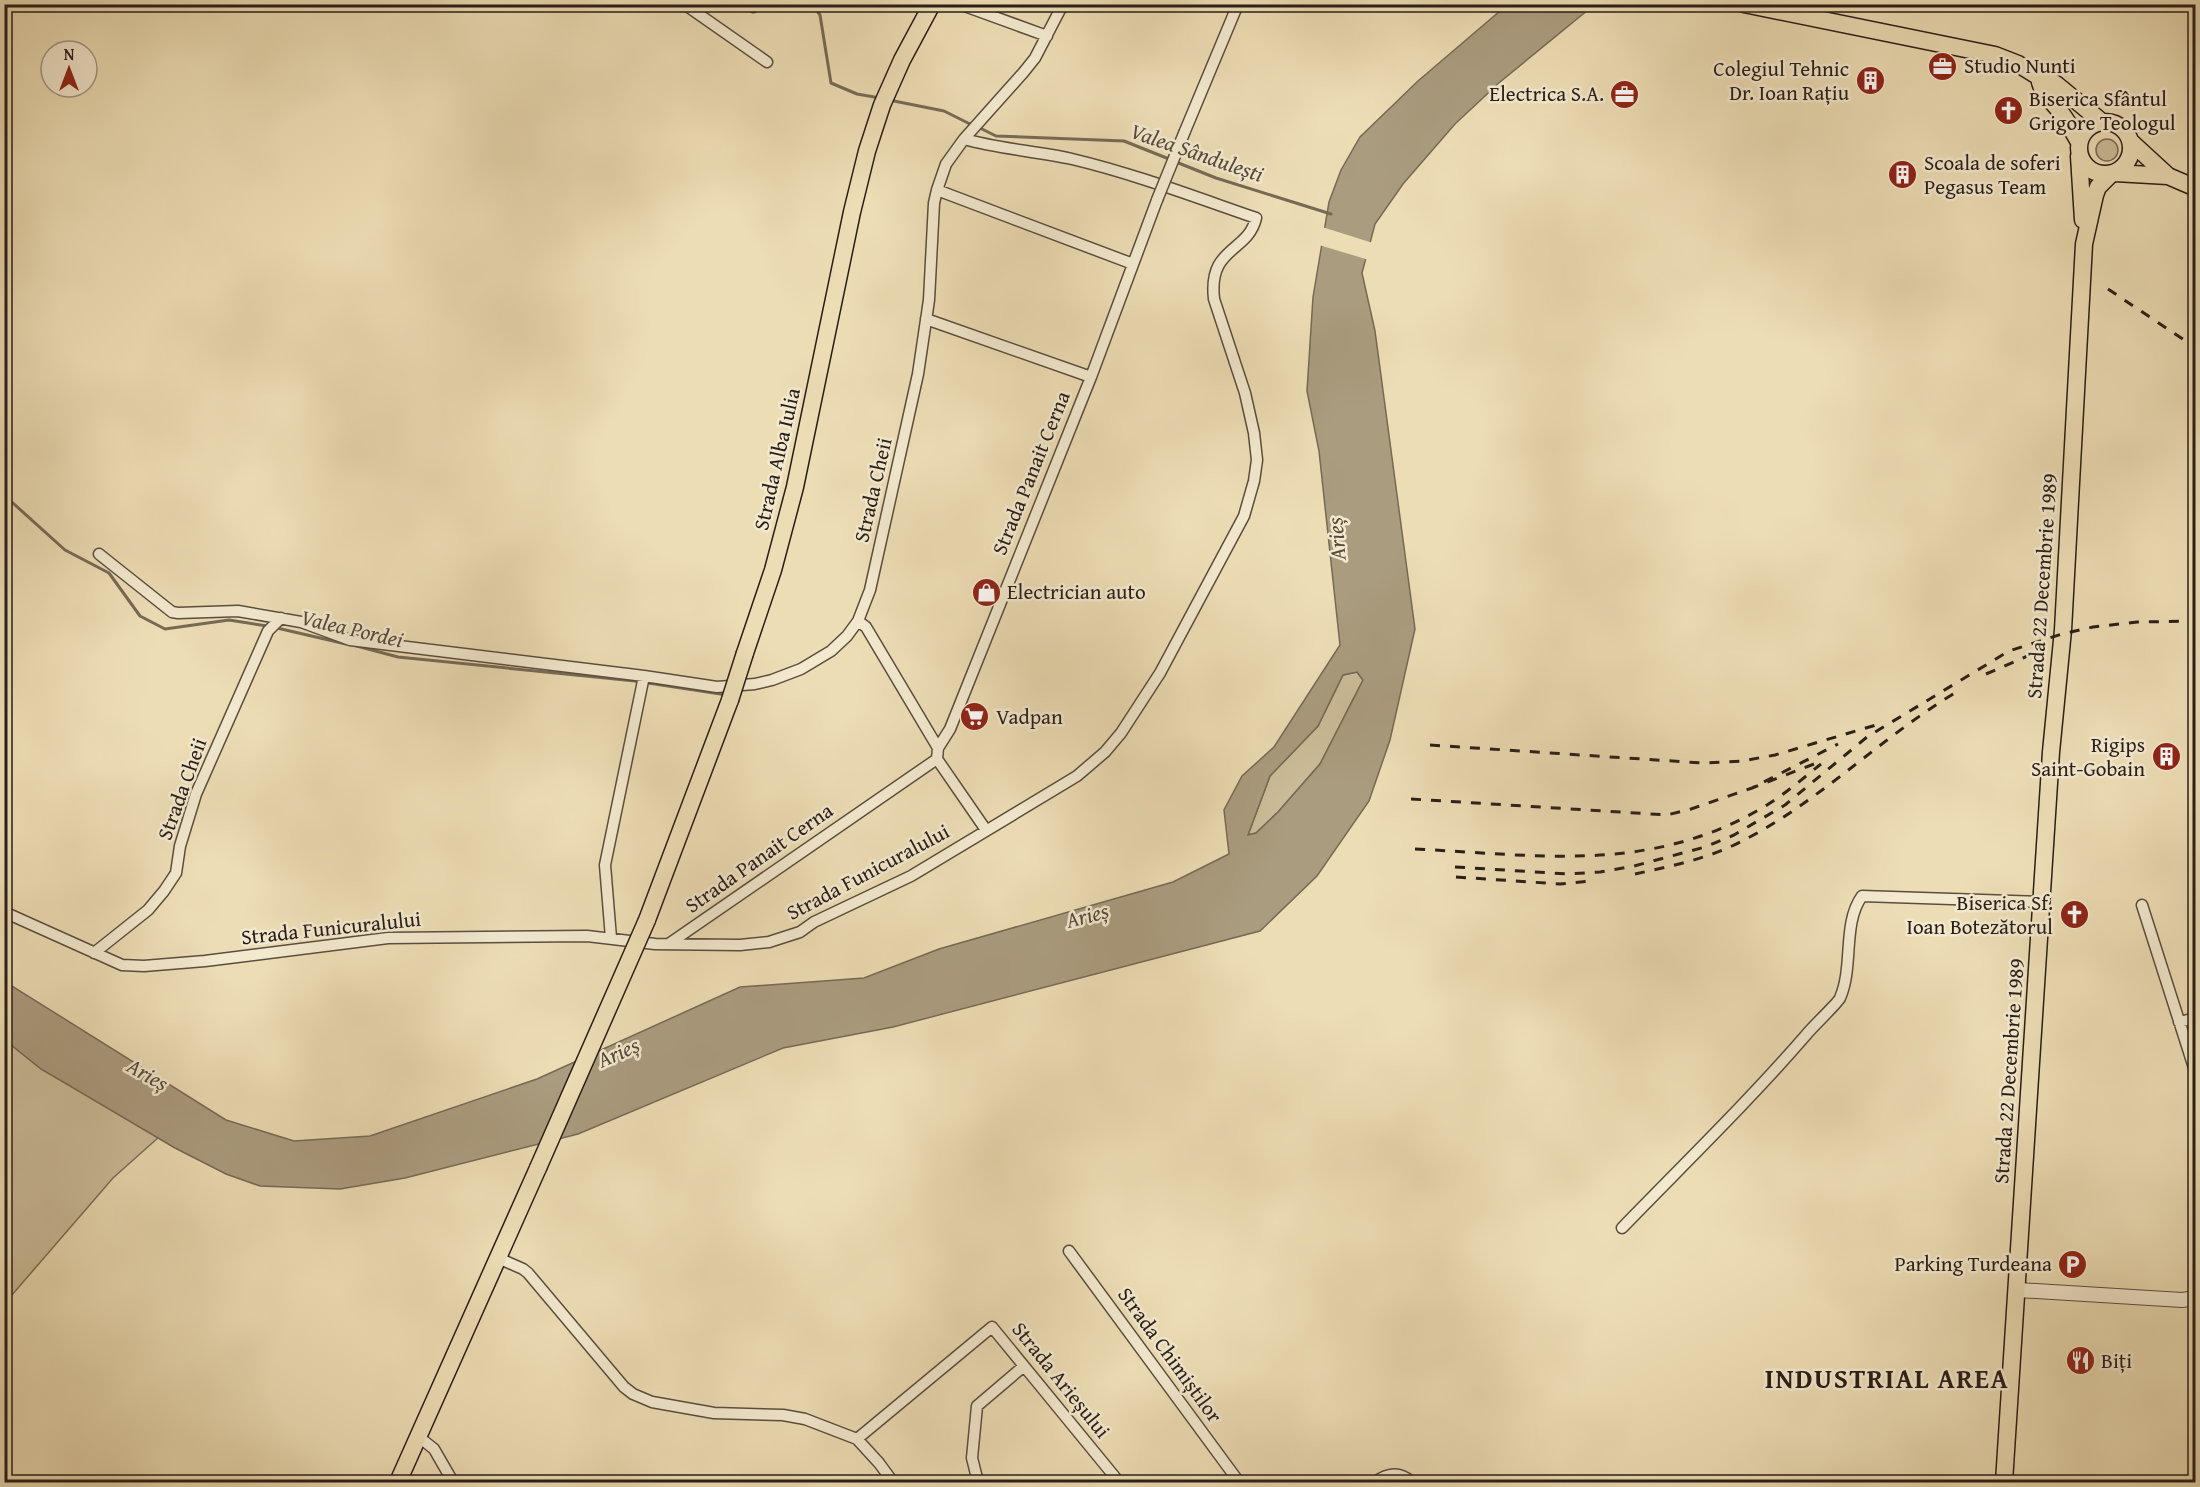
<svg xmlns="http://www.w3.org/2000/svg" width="2200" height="1487" font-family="'Gentium Book Plus',serif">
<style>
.green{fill:#ccbd9a;stroke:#7a6e58;stroke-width:1.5}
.water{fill:#aa9c7f;stroke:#766a55;stroke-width:1.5;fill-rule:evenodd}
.pier{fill:#edddb5}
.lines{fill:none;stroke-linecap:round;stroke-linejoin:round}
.stream{stroke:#766a55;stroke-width:3}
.minor-casing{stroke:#5a4e3e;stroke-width:13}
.tertiary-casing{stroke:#5a4e3e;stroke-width:16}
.primary-casing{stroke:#291e17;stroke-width:19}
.minor{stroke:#f3e9cf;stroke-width:10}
.tertiary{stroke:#f3e9cf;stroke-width:14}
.primary{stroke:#edddb5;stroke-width:16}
.rail{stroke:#291e17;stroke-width:3;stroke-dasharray:10 10;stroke-linecap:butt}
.minor-bridge-casing{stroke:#5a4e3e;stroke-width:13;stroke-linecap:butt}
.primary-bridge-casing{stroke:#291e17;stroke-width:19;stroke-linecap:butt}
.minor-bridge{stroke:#f3e9cf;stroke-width:10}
.primary-bridge{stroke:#edddb5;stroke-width:16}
.labels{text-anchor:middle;stroke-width:5;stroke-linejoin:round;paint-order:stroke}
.poi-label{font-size:21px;fill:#291e17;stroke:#f3e9cf;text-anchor:start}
.street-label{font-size:21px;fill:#291e17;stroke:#f3e9cf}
.water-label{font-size:22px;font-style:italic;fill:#564a3b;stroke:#f3e9cf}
.district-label{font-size:27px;font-weight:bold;letter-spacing:1.5px;fill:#291e17;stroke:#f3e9cf}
</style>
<rect width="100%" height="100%" fill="#edddb5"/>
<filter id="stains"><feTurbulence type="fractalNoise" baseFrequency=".00333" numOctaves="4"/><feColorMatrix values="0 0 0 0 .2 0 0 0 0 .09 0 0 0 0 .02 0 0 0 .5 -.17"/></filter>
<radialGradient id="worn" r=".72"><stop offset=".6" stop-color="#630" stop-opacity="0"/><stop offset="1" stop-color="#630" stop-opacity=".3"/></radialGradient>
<path class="green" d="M2096 150a11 11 0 1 1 22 0a11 11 0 1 1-22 0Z
M1357,672L1363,680L1320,764L1278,812L1256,833L1248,835L1270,776L1318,726L1343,675Z
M5,1040L41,1069L159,1137L113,1178L5,1303Z"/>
<path class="water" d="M1507,5H1594L1500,82L1455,124L1403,184L1375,224L1362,273L1375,331L1415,629L1390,740L1369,801L1317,876L1260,931L893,1027L783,1048L578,1134L405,1178L340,1189L260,1186L226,1174L175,1148L41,1069L5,1040L4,981L226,1120L294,1141L370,1136L537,1079L740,987L864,978L939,949L1173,882L1229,854L1224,810L1242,776L1274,747L1340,645L1319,451L1307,391L1313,297L1329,202L1341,170L1360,137L1418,81ZM1357,672L1363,680L1320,764L1278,812L1256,833L1248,835L1270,776L1318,726L1343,675Z"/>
<path class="pier" d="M1322,227L1373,243L1369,260L1319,245Z"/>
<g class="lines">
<path class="stream" d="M812,4L820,15L831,83L857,94L880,98
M889,100L944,111L972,125
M978,127L996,136L1124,141L1169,159
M1176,162L1216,178L1331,214
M4,495L65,550L109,573L140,616L165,629L229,620L267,626
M277,628L346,644
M353,645L398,657L635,681L727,695"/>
<defs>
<path id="minor" d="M684,4L767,62
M751,4L753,7
M959,4L1047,36
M1185,131L1238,4
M937,190L1133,264
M926,319L1091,377
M99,554L172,612L178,613L238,611L301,622L350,640L644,676L717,687L755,684L772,680L801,669L831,651L847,636L858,621L870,590L918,374L929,300L934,203L937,190L946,164L964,139L1023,73L1035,58L1063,4
M858,621L866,627L938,748
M937,759L986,830
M2142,905L2196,1074
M4,912L122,965L144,966L205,961L388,938L587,936L655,944L740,945L769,942L800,932L814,922L911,876L1077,776L1105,752L1121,733L1160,673L1244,516L1254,481L1257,460L1254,433L1245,393L1214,299C1208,246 1248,253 1256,218C1195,197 1135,174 1072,159C1036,151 999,149 964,139
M611,938L605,865L644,676
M670,943L937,759L938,748L950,729L1091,377L1157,200
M94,953L148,910L164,891L176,873L180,846L196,794L268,631L281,618
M2179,1022L2196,1018
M1622,1228C1684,1164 1748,1102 1806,1035C1812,1027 1838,1003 1840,998C1854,966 1842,924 1862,896L2042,902
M1069,1251L1239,1482
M498,1258L523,1269L528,1273L624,1387L633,1394L652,1402L714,1413L783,1415L805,1419L857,1439L879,1463L893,1482
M419,1437L434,1449L453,1482
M857,1439L992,1327L1119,1482
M978,1482L972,1458L977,1406L1024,1366
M1375,1482C1388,1473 1399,1471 1412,1482"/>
<path id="tertiary" d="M2018,1290L2182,1300L2196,1298"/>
<path id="primary" d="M1744,4L1995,55L2018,64L2039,77L2048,79L2057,85L2102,122
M2039,77C2041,94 2052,100 2061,113C2068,122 2073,132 2079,142
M2079 148a26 26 0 1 1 52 0a26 26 0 1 1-52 0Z
M2131,142L2168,176L2196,188
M2079,156L2083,220
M2115,173L2168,176
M745,653L773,570L795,487L852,212L867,151L882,105L902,60L932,4
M647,920L730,700
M398,1482L538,1168
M2004,1482L2051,752L2063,630L2084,244L2095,195L2098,187L2111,174"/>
</defs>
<use href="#minor" class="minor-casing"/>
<use href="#tertiary" class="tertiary-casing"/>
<use href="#primary" class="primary-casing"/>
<use href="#minor" class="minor"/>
<use href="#tertiary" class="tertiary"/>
<use href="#primary" class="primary"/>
<path class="rail" d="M2108,289L2196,348
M1986,674L2046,648
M1430,745L1702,763L1742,761L1775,755L1876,725
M1814,764L1752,788L1838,744
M1411,799L1667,815L1691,809L1752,788
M1415,849C1539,855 1649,874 1762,808C1783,796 1802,779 1821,764
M1455,867L1568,874L1600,872L1634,866L1705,847L1734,835L1785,805L1867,737L2009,651L2062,634L2093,627L2137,622L2196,621
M1635,874C1667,867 1702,860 1732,846C1815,807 1879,738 1958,691
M1456,877L1560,884L1591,881"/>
<defs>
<path id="minor-bridge" d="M1157,200L1185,131"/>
<path id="primary-bridge" d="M730,700L745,653
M538,1168L647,920"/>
</defs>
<use href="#minor-bridge" class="minor-bridge-casing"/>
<use href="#primary-bridge" class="primary-bridge-casing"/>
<use href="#minor-bridge" class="minor-bridge"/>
<use href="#primary-bridge" class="primary-bridge"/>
</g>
<defs>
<symbol id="office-disc" viewBox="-11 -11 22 22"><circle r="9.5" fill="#8f2418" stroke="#f3e9cf"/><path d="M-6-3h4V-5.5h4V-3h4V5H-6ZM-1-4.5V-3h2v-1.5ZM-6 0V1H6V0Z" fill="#fff"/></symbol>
<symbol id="building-disc" viewBox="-11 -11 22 22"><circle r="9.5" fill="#8f2418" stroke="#f3e9cf"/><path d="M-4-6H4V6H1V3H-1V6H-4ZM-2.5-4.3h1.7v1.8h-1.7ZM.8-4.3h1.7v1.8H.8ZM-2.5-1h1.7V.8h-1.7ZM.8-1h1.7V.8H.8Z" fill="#fff"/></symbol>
<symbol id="church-disc" viewBox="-11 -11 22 22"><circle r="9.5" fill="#8f2418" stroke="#f3e9cf"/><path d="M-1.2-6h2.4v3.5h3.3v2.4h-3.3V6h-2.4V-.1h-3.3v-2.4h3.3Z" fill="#fff"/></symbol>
<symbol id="shop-disc" viewBox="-11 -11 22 22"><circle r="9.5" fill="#8f2418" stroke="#f3e9cf"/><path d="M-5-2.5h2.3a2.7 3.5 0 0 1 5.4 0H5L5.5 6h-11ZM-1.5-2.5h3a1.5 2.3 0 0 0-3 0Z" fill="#fff"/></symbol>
<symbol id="supermarket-disc" viewBox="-11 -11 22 22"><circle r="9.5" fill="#8f2418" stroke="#f3e9cf"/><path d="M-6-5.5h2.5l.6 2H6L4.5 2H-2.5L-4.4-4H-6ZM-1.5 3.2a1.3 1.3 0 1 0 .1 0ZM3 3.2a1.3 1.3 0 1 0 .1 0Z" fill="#fff"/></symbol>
<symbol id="parking-disc" viewBox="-11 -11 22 22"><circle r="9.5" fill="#8f2418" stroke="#f3e9cf"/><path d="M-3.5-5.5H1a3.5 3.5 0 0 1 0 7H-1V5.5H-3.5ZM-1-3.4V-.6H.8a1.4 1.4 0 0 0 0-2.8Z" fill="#fff"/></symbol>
<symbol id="restaurant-disc" viewBox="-11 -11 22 22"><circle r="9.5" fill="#8f2418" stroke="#f3e9cf"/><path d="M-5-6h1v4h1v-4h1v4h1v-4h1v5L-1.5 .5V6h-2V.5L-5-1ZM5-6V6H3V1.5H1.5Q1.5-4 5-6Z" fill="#fff"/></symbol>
</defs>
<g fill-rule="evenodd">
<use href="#office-disc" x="1926" y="50" width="33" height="33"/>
<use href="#building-disc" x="1854" y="64" width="33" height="33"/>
<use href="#office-disc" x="1608" y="78" width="33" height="33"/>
<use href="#church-disc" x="1992" y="94" width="33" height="33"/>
<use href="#building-disc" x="1886" y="158" width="33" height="33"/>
<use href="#shop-disc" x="970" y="576" width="33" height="33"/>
<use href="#supermarket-disc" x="958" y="700" width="33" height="33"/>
<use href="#building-disc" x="2150" y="740" width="33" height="33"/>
<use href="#church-disc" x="2058" y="898" width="33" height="33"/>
<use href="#parking-disc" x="2056" y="1248" width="33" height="33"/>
<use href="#restaurant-disc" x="2064" y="1344" width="33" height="33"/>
</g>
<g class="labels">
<g class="poi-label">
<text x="1964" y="73">Studio Nunti</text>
<text x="1849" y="76" text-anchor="end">Colegiul Tehnic<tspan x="1849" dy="24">Dr. Ioan Rațiu</tspan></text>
<text x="1604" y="101" text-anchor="end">Electrica S.A.</text>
<text x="2029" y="106">Biserica Sfântul<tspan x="2029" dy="24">Grigore Teologul</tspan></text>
<text x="1924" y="170">Scoala de soferi<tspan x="1924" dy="24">Pegasus Team</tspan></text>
<text x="1007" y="599">Electrician auto</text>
<text x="996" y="724">Vadpan</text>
<text x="2145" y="752" text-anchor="end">Rigips<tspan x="2145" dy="24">Saint-Gobain</tspan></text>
<text x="2053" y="910" text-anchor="end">Biserica Sf.<tspan x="2053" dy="24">Ioan Botezătorul</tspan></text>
<text x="2052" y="1271" text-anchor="end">Parking Turdeana</text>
<text x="2101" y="1368">Biți</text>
</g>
<g class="street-label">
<text transform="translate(777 459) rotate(-77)" y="7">Strada Alba Iulia</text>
<text transform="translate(1031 473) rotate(-68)" y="7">Strada Panait Cerna</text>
<text transform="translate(873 490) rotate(-77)" y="7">Strada Cheii</text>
<text transform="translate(2042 586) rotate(-86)" y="7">Strada 22 Decembrie 1989</text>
<text transform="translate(182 789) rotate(-70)" y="7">Strada Cheii</text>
<text transform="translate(759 858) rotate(-35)" y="7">Strada Panait Cerna</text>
<text transform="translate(868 872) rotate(-28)" y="7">Strada Funicuralului</text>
<text transform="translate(331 928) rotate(-6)" y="7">Strada Funicuralului</text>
<text transform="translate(2009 1071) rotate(-86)" y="7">Strada 22 Decembrie 1989</text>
<text transform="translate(1170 1355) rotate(54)" y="7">Strada Chimiștilor</text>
<text transform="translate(1061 1380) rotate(51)" y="7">Strada Arieșului</text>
</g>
<g class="water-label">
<text transform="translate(1197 152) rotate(19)" y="8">Valea Sândulești</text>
<text transform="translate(1336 539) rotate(-95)" y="8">Arieș</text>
<text transform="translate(352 628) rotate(13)" y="8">Valea Pordei</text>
<text transform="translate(1087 915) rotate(-15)" y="8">Arieș</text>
<text transform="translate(618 1052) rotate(-24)" y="8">Arieș</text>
<text transform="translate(148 1074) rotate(30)" y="8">Arieș</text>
</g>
<g class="district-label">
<text x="1887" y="1388">INDUSTRIAL AREA</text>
</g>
</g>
<rect width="2200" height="1487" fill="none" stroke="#edddb5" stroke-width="24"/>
<rect x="6" y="6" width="2188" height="1475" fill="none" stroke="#291e17" stroke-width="3"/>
<rect x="12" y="12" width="2176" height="1463" fill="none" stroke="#291e17" stroke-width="1.5"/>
<g transform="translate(69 69)"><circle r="28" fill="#f3e9cf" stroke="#a29885" stroke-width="1.5"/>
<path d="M0-4.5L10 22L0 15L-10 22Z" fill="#8f2418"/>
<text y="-9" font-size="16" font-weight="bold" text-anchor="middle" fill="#291e17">N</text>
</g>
<rect width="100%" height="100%" filter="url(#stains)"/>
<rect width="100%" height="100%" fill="url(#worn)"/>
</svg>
